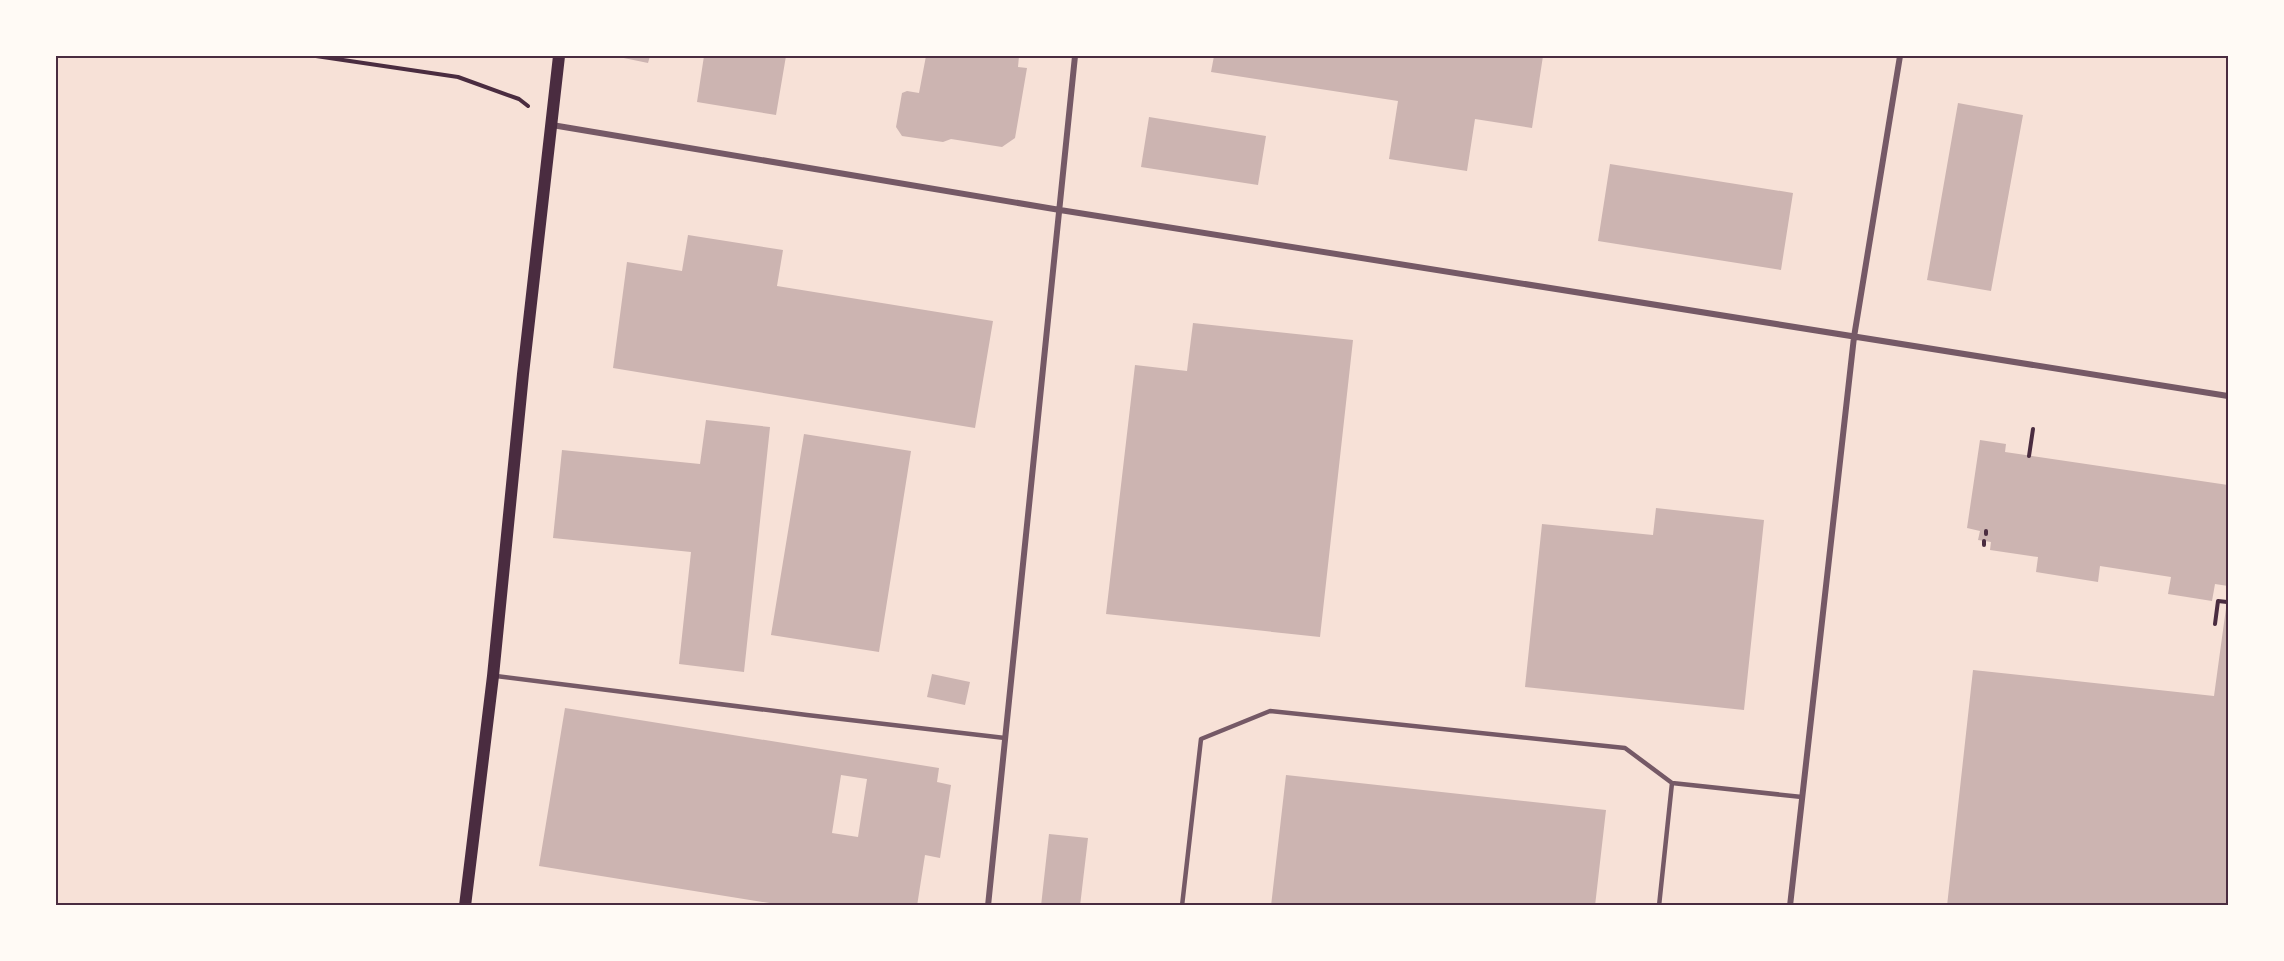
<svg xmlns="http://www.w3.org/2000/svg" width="2284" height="961" font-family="Signika,sans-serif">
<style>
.building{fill:#ccb4b1;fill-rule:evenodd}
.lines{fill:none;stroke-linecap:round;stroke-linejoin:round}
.path{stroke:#4a2c40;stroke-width:4}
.service{stroke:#755966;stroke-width:4.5}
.minor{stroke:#755966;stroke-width:6}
.secondary{stroke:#4a2c40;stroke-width:12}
.neatline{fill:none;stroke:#4a2c40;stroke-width:2}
</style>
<rect width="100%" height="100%" fill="#f7e1d7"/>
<path class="building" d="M614,56H650L648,63Z
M704,56H786L776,115L697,102Z
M926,56H1019L1018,67L1027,68L1015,138L1002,147L951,139L943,142L902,136L896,127L902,93L907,91L919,93Z
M1214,56H1543L1532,128L1475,119L1467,171L1389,159L1398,101L1211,72Z
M1958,103L2023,115L1991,291L1927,280Z
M1149,117L1266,136L1258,185L1141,167Z
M1610,164L1793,193L1781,270L1598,241Z
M688,235L783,250L777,286L993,321L975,428L613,368L627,262L682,271Z
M1193,323L1353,340L1320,637L1106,614L1135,365L1187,371Z
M706,420L770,427L744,672L679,664L691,552L553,538L562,450L700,464Z
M804,434L911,451L879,652L771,635Z
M1980,440L2006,444L2005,452L2228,485V586L2215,584L2212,601L2168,594L2171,577L2100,566L2098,582L2036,572L2038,557L1990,550L1991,542L1978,540L1980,531L1967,528Z
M1656,508L1764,520L1744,710L1525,687L1542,524L1653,535Z
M2227,601L2228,906H1947L1973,670L2214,696Z
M932,674L970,682L965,705L927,697Z
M565,708L939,768L937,782L951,785L940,858L925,855L917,906H788L539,866ZM841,775L867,779L858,837L832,833Z
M1286,775L1606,810L1595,906H1271Z
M1049,834L1088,838L1080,906H1041Z"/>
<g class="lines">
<path class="path" d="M316,56L458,77L519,99L528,106
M2029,456L2033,429
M1986,534V531
M1984,545V541
M2215,624L2218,601L2227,602"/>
<path class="service" d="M496,676L807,715L1005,738
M1182,906L1201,739L1270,711L1625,748L1672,783L1802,797
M1659,906L1672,783"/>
<path class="minor" d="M552,125L1060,210L2228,396
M988,906L1075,56
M1790,906L1854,337L1900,56"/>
<path class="secondary" d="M465,906L493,676L523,374L559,56"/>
</g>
<rect width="2284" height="961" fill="none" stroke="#fffaf5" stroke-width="114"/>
<rect x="57" y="57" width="2170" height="847" class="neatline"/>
</svg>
